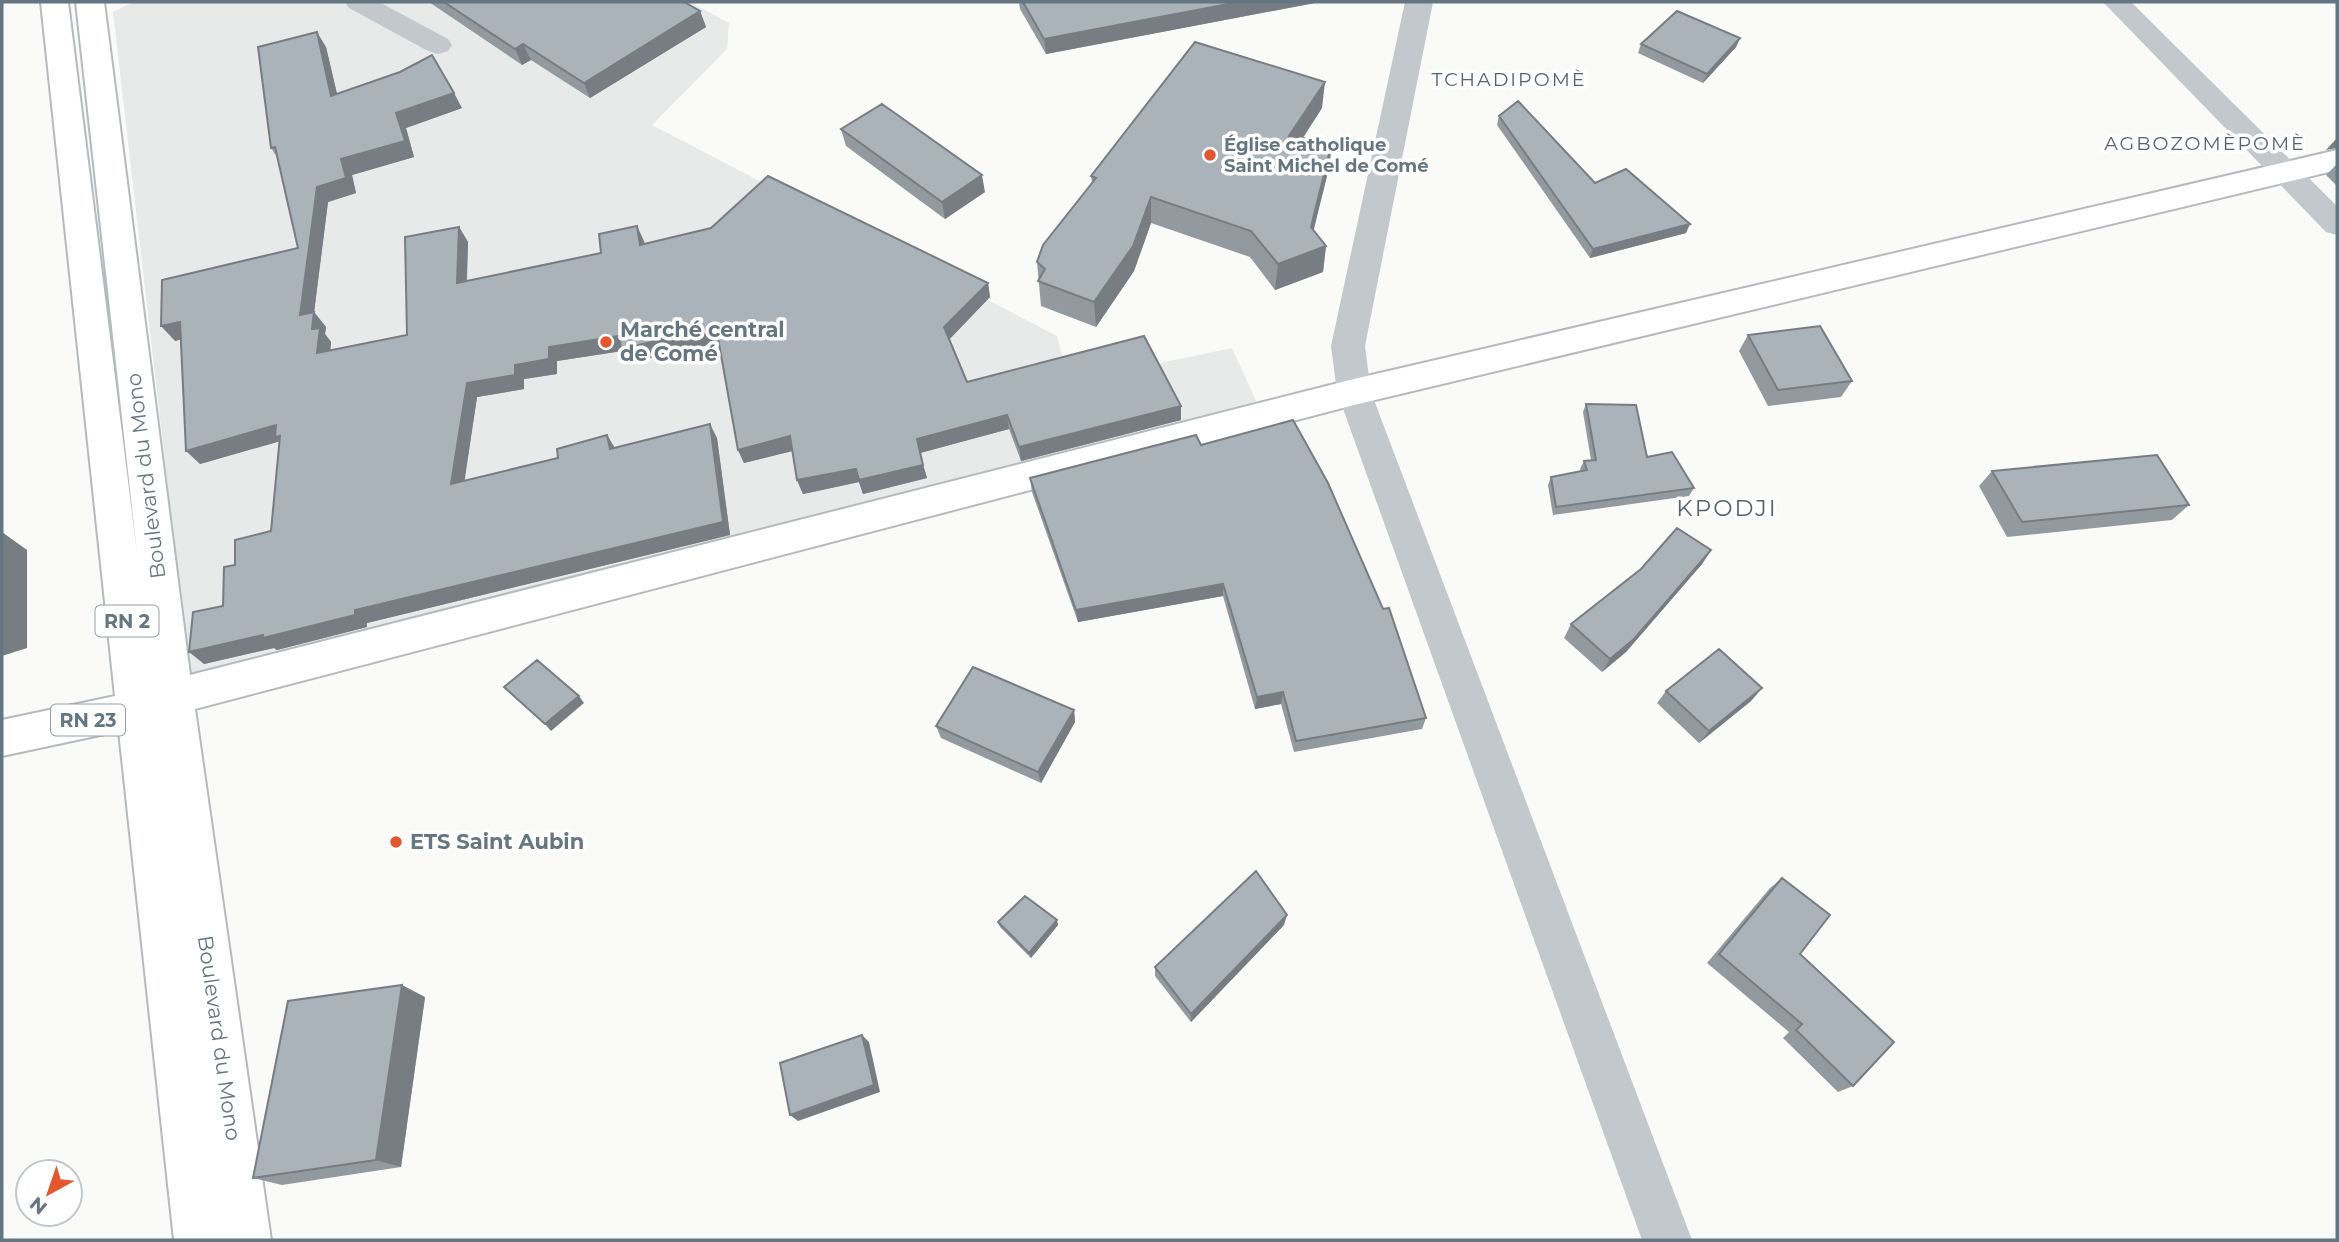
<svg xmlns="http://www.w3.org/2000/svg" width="2339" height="1242" font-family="Montserrat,sans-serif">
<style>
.built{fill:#e8e9e9}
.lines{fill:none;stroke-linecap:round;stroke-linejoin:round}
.major-casing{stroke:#b5babe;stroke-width:4}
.minor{fill:#c3c8cc;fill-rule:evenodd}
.major{fill:#fff;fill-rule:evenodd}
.wall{fill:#929a9f}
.shaded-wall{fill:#777d82}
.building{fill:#aab3b9;stroke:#777d82;stroke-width:2}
.poi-dot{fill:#e4572e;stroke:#fff;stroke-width:2.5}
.labels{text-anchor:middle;stroke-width:7;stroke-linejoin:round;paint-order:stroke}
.far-poi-label{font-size:18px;font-weight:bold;fill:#657683;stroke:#fff;text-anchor:start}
.far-neighbourhood-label{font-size:19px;letter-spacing:2px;fill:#57646e;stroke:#fff}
.shield{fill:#fff;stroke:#939fa8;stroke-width:2}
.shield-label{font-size:19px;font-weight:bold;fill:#657683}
.poi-label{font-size:21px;font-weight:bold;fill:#657683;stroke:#fff;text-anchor:start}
.street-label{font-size:21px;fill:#657683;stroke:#fff}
.neighbourhood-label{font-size:23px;letter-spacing:2px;fill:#57646e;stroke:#fff}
</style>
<rect width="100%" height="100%" fill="#fafaf8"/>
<path class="built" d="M134,2H690L729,23L727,49L652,125L1057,336L1069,382L1232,348L1257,403L190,677L113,12Z"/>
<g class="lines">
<defs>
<path id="major" d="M41,2H68L137,553L76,2H104L190,675L1354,379L2337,150V170L1354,405L195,709L271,1240H174L119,731L2,756V720L115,696Z"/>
</defs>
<use href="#major" class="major-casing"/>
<path class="minor" d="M345,2H379L448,39L452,45L448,51L438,54L428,51L349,8Z
M1405,2H1433L1365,346L1371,392L1692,1240H1642L1337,392L1331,346Z
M2103,2H2131L2337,206V235L2326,232Z"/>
<use href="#major" class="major"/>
</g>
<path class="wall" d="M429,2H684L700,11L706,27L590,98L531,60L522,65Z
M1019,2H1320L1046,54L1020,9Z
M1740,38L1736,47L1703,83L1638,53L1641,44Z
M326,47L337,94L462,108L406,128L414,157L352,175L356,193L328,202L314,312L326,327L325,334L331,342L330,350L407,335L459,227L468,242L467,281L601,253L644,241L645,244L988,283L990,297L949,339L967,382L1181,420L1021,461L1009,429L920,453L927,478L863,494L859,482L803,494L797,480L793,451L744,463L738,450L718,342L628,363L622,351L557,361V374L524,379V389L477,397L464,481L558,458L607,435L615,448L717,438L730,535L367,623V627L277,650L274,648L204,664L223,606L235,565L271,531L279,441L200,464L181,339L175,341L298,248L277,157L271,148Z
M1322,108L1303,138L1332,142L1329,168L1313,230L1326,246L1323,272L1275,290L1250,257L1151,223L1134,271L1096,327L1041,306L1037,262L1092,183L1091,176Z
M1499,116L1595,183L1686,233L1590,258L1497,125Z
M841,129L985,192L945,219L846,146Z
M2337,164V186L2326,175Z
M1748,335L1852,381L1841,397L1768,406L1739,351Z
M1586,404L1647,457L1694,488L1689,496L1553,515L1548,485L1551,477L1581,471L1580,469L1584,461L1591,460L1583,412Z
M1201,445L1426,718L1422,729L1294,752L1281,704L1255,709L1223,596L1078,622L1032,492L1030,478Z
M1992,471L2189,505L2172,520L2007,537L1979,486Z
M1711,550L1702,564L1626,652L1602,672L1564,638L1571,624Z
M1762,688L1751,701L1699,743L1657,703L1666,691Z
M1074,710L1075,722L1041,783L941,738L936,726Z
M1782,878L1800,954L1853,1086L1838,1092L1783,1038L1789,1032L1707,963L1770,888Z
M998,922L1058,925L1031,958L1000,927Z
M1284,925L1191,1022L1155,976V967Z
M425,997L401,1167L282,1185L253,1178Z"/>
<path class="shaded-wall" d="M1239,2H1320L1046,54L1044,39Z
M700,11L706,27L590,98L584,83Z
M317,32L326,47L341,111L331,96Z
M1740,38L1736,47L1703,83L1707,74Z
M523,44L531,60L522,65L515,49Z
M1325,82L1322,108L1286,163L1289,136Z
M454,93L462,108L406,128L414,157L352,175L356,193L328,202L312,329L300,315L317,187L341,159L396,113Z
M2337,138V148L2326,150Z
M1332,142L1329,168L1308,253L1311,227Z
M982,175L985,192L945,219L942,202Z
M1151,197V223L1134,271L1096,327L1094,302Z
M1690,224L1686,233L1590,258L1593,249Z
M637,226L644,241L647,260L640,245Z
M459,227L468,242L466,297L457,283Z
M1326,246L1323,272L1275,290L1278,264Z
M988,283L990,297L947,342L944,327Z
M314,312L326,327L325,334L331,342L329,367L317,353L312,329Z
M180,322L194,336L175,341L161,326Z
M716,327L722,342L628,363L622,351L557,361V374L524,379V389L477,397L462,498L451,484L467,383L515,365L549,347L619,336Z
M1181,406V420L1021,461L1019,447Z
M1007,415L1009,429L920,453L917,439Z
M710,424L717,438L730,535L367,623V627L277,650L274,648L204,664L189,652L355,610Z
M276,425L288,439L200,464L186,451Z
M607,435L615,449H610Z
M790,436L796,450L744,463L738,450Z
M923,465L927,478L863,494L859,482L803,494L797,480L856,469Z
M2,532L27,550V648L2,656Z
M1711,550L1702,564L1626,652L1602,672L1610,659Z
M1223,584V596L1078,622L1076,610Z
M1762,688L1751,701L1699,743L1709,731Z
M1283,692L1281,704L1255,709L1257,697Z
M579,696L584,703L551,731L545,724Z
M1074,710L1075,722L1041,783L1038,772Z
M1287,915L1284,925L1191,1022V1014Z
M1057,920L1058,925L1031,958L1029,953Z
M402,985L425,997L401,1167L376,1160Z
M862,1035L869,1042L880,1092L798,1121L790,1115Z"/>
<path class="building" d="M444,2H684L700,11L584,83L523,44L515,49Z
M1023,2H1239L1044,39Z
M1677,11L1740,38L1707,74L1641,44Z
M317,32L331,96L400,72L432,55L454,93L396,113L405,141L341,159L346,178L317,187L300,315L314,312L312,329L320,328L317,353L407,335L405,237L459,227L457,283L601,253L599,234L637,226L640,245L711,228L768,176L988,283L944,327L967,382L1144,336L1181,406L1019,447L1007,415L917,439L923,465L859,480L856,469L797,480L790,436L738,450L716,327L621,349L619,336L549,347V359L515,365V375L467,383L451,484L558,458L557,449L607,435L610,449L710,424L723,522L355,610V615L263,638V635L189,652L193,612L223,606L224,567L235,565V540L271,531L280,436L275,437L276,425L186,451L180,322L161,326L162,280L298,248L275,147L271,148L258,47Z
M1195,42L1325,82L1289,136L1332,142L1311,227L1326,246L1278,264L1251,231L1151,197L1133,246L1094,302L1038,281L1045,269L1037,262L1043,245L1096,178L1091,176Z
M1518,101L1595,183L1626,169L1690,224L1593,249L1499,116Z
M882,104L982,175L942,202L841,129Z
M1820,326L1852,381L1778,390L1748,335Z
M1586,404L1636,405L1647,457L1672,452L1694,488L1556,507L1551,477L1587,470L1584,461L1596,460Z
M1293,420L1328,483L1383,609L1389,608L1426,718L1296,741L1283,692L1257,697L1223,584L1076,610L1030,478L1196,435L1201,445Z
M2157,455L2189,505L2022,522L1992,471Z
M1677,528L1711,550L1634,639L1610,659L1571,624L1641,569Z
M1719,649L1762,688L1709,731L1666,691Z
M537,660L579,696L545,724L504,687Z
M973,667L1074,710L1038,772L936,726Z
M1256,871L1287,915L1191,1014L1155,967Z
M1782,878L1830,915L1800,954L1894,1042L1853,1086L1796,1030L1802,1024L1719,954Z
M1025,896L1057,920L1029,953L998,922Z
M402,985L376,1160L253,1178L288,1001Z
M862,1035L874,1085L790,1115L780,1063Z"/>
<g class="poi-dot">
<circle cx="1210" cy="155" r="7"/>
<circle cx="606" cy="342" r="7"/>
<circle cx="396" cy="842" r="7"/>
</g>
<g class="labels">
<g class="far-poi-label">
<text x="1224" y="151">Église catholique<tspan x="1224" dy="21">Saint Michel de Comé</tspan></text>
</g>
<g class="far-neighbourhood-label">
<text x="1509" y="86">TCHADIPOMÈ</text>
<text x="2205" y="150">AGBOZOMÈPOMÈ</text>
</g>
<g class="shield">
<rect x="95.5" y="605.5" width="63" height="31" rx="5"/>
<rect x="51" y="704.5" width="74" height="31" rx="5"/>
</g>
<g class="shield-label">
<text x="127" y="628">RN 2</text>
<text x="88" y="727">RN 23</text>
</g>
<g class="poi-label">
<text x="620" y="337">Marché central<tspan x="620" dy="24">de Comé</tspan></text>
<text x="410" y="849">ETS Saint Aubin</text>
</g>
<g class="street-label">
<text transform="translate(146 476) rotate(-97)" y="7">Boulevard du Mono</text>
<text transform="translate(219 1038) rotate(82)" y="7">Boulevard du Mono</text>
</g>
<g class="neighbourhood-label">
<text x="1727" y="516">KPODJI</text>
</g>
</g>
<rect width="2339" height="1242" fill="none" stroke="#657683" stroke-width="7"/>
<g transform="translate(49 1193) rotate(220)"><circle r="33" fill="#ffffff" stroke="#c1c8cd" stroke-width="2"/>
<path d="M0-5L12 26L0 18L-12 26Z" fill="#e4572e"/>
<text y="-10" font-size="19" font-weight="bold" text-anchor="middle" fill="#657683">N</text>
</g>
</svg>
